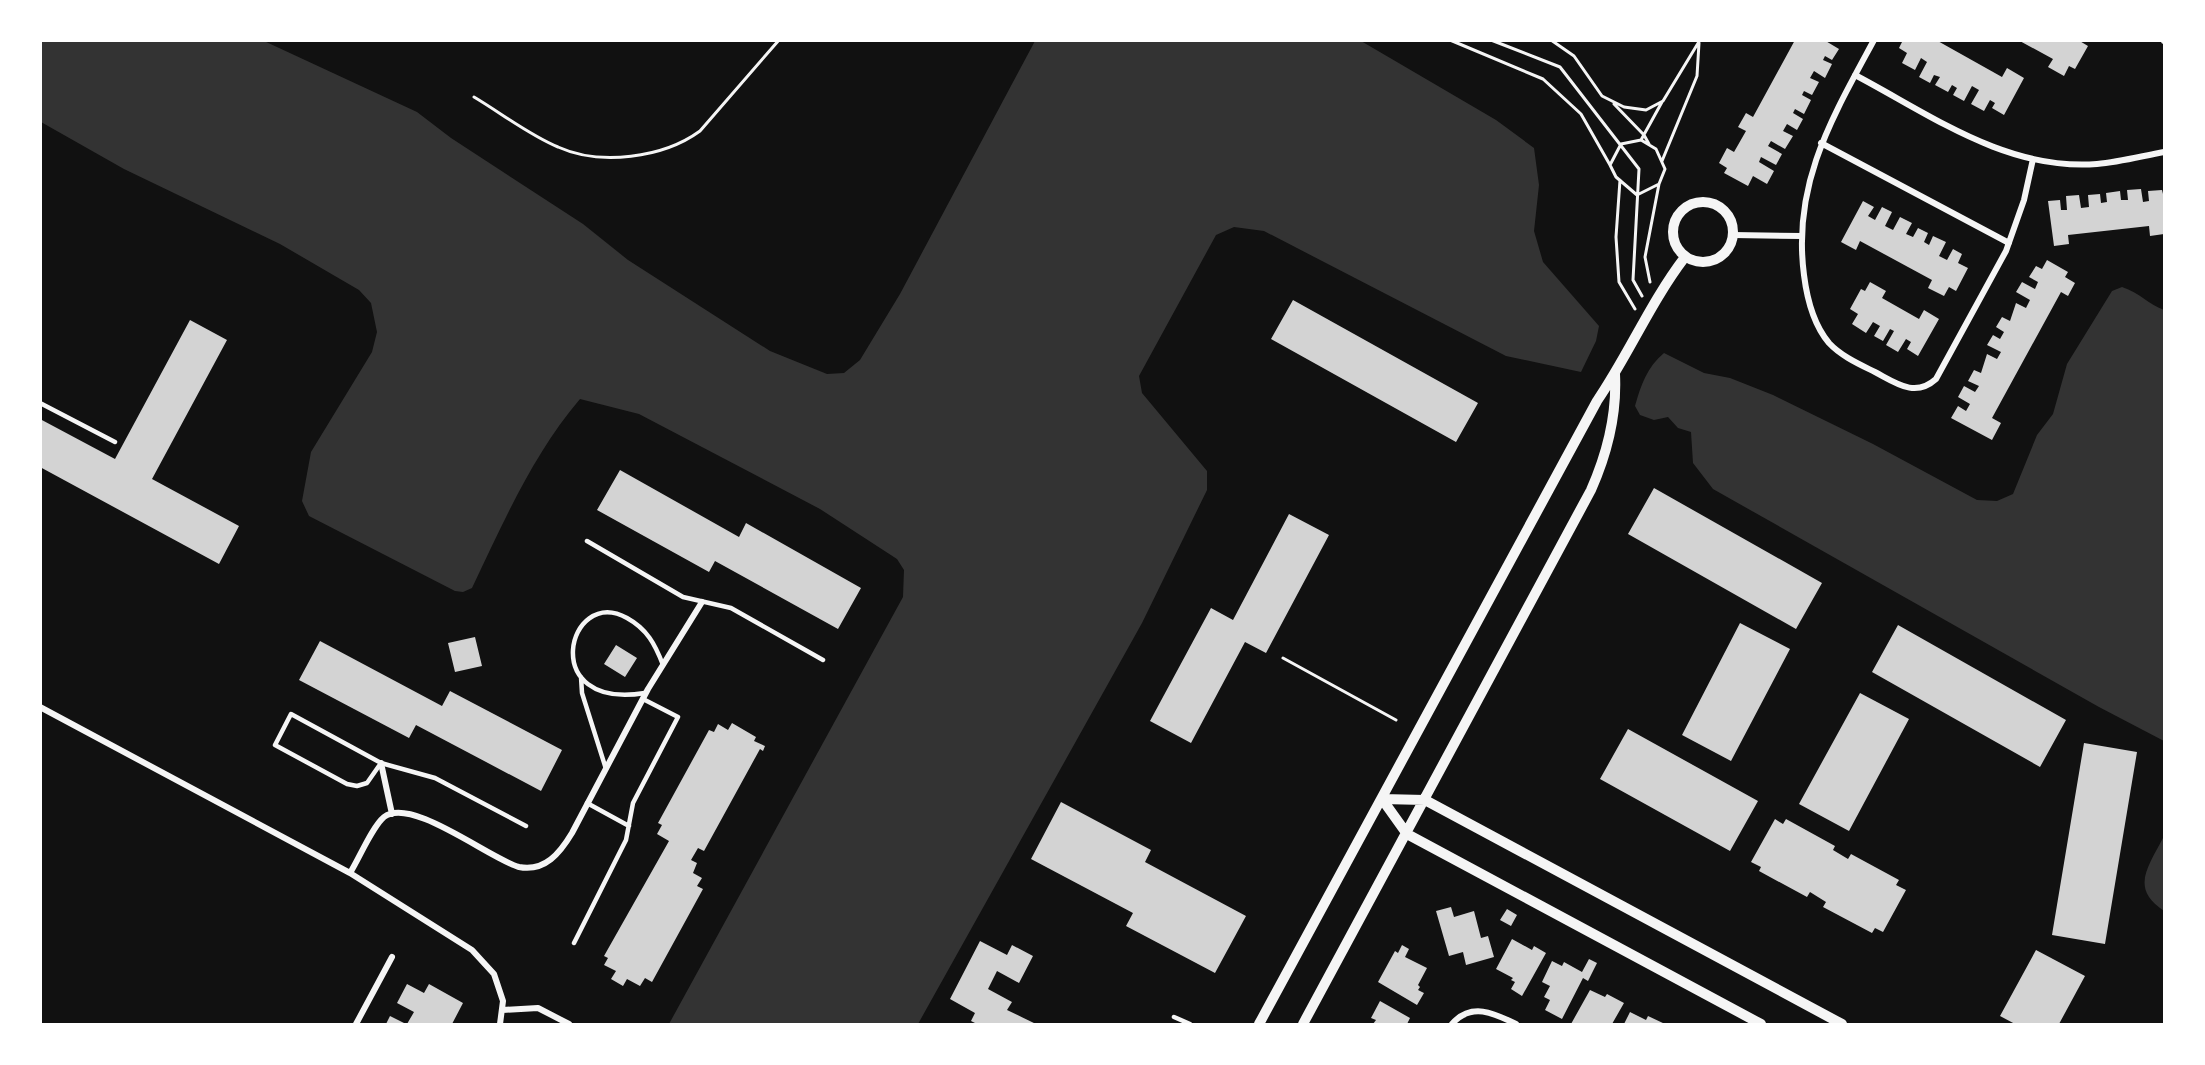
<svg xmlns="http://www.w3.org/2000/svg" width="2205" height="1065" font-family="Arial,sans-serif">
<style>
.water{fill:#333}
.building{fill:#d3d3d3}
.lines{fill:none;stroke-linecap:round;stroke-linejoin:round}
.path{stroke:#f5f5f5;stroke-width:3}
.service{stroke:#f5f5f5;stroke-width:4.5}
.minor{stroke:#f5f5f5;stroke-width:6}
.tertiary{stroke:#f5f5f5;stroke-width:10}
</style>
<rect width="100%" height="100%" fill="#111"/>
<!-- water -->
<path class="water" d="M41 40 264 41 417 112 451 138 583 224 628 260 770 351 827 374 844 373 860 360 900 294 1035 41H1361L1496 120 1534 148 1539 185 1534 231 1543 262 1599 326 1596 341 1581 372 1506 356 1264 231 1234 227 1216 235 1139 376 1142 393 1207 471V490L1142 623 918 1024H669L903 597 904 570 897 559 820 509 639 414 580 399C533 454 503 523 472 588L463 592 455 591 309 516 302 501 311 452 372 352 377 332 371 303 359 290 280 244 124 169 41 122Z
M2122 287C2140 293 2148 304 2164 310V741L2099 707 1713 489 1693 463 1691 432 1678 428 1668 417 1654 420 1640 415 1635 406C1641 385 1647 367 1664 353L1704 373 1730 378 1773 395 1873 444 1977 500 1997 501 2013 494 2037 435 2053 414 2067 364 2112 291Z
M2164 836V911C2129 888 2149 866 2164 836Z"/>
<!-- building -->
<path class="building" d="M1795 40H1824L1839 49 1832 60 1825 56 1823 60 1832 64 1825 78 1814 71 1810 78 1819 82 1812 95 1804 91 1802 95 1811 100 1804 114 1795 109 1793 113 1803 119 1797 130 1787 124 1783 131 1793 136 1785 149 1771 141 1768 146 1782 154 1776 165 1761 157 1759 162 1774 171 1767 184 1753 176 1748 186 1724 173 1727 168 1719 163 1727 148 1734 152 1746 131 1738 127 1746 113 1753 117Z
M1903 40H1936L2002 77 2007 68 2024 78 2004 115 1992 108 1995 103 1990 100 1984 111 1971 104 1979 90 1972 86 1964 101 1953 95 1957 88 1952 85 1948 92 1935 85 1940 77 1934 75 1930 83 1919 77 1927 62 1921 58 1915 70 1902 63 1907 53 1899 48Z
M2018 40H2078L2088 46 2075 69 2069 66 2064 76 2048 67 2053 59Z
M2141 189 2143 202 2149 201 2148 191 2162 190 2164 198V234L2150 236 2149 226 2068 235 2069 244 2054 246 2048 201 2060 200 2061 210H2067L2066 196 2079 195 2081 208 2089 207 2088 195 2100 194 2101 203 2107 202 2106 193 2120 191 2121 200H2128L2127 190Z
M1863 201 1874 207 1868 216 1875 220 1882 207 1892 212 1885 226 1893 230 1900 217 1912 223 1906 234 1913 237 1918 228 1928 233 1924 242 1929 245 1933 236 1946 242 1939 256 1947 260 1953 249 1962 254 1958 263 1968 268 1956 291 1949 287 1944 296 1928 288 1932 280 1860 241 1856 250 1841 242Z
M2047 260 2068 272 2065 277 2075 283 2068 296 2061 292 1992 418 2001 423 1992 440 1951 418 1958 406 1966 411 1970 404 1958 397 1964 386 1975 392 1979 386 1968 381 1974 370 1981 373 1987 354 1997 359 2001 352 1987 345 1993 335 2000 339 2004 332 1996 327 2002 317 2010 321 2016 303 2026 308 2030 300 2016 292 2022 282 2035 289 2038 282 2029 277 2036 266 2042 269Z
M1870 282 1886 291 1882 298 1919 319 1924 310 1939 319 1918 356 1907 349 1911 342 1906 339 1898 352 1886 345 1894 331 1890 329 1883 341 1874 336 1880 326 1873 322 1866 333 1852 324 1858 314 1850 309 1861 289 1865 291Z
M1293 300 1478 403 1456 442 1271 339Z
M190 320 227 340 152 479 239 526 219 564 40 467V419L115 459Z
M620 470 739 537 746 523 861 588 838 629 715 561 709 572 597 510Z
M1654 488 1822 583 1796 629 1628 534Z
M1289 514 1329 535 1266 653 1245 642 1191 743 1150 721 1211 608 1233 620Z
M1740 623 1790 649 1731 761 1682 735Z
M1898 625 2066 720 2040 767 1872 672Z
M475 637 482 666 455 672 448 643Z
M320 641 442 706 450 691 562 750 541 791 416 725 409 738 299 680Z
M616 645 637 658 625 677 604 664Z
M1860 693 1909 719 1849 831 1799 804Z
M732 723 756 737 754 741 765 746 763 751 760 749 704 851 698 848 691 860 697 863 693 873 702 878 697 886 703 889 652 982 645 978 640 986 627 979 623 986 611 979 616 971 604 965 608 958 604 956 669 841 657 834 662 825 658 823 709 730 714 732 718 724 728 730Z
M1628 729 1758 801 1730 851 1600 779Z
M2084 743 2137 752 2105 944 2052 935Z
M1061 802 1151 850 1145 862 1246 916 1215 973 1126 926 1133 913 1031 859Z
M1775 819 1783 824 1786 819 1835 846 1833 850 1848 859 1851 854 1899 880 1896 885 1906 890 1883 932 1875 928 1872 933 1823 907 1826 902 1810 892 1807 897 1759 871 1761 867 1751 862Z
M1451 907 1454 917 1474 911 1481 938 1488 936 1494 957 1466 965 1463 952 1449 956 1436 911Z
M1507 909 1517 915 1511 926 1500 920Z
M1512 939 1532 950 1534 946 1546 953 1522 996 1511 989 1515 982 1511 980 1513 978 1496 969Z
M980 941 1007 955 1012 945 1033 956 1019 983 997 971 988 989 1012 1002 1007 1010 1036 1024H977L971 1021 975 1013 950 999Z
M1402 945 1409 949 1405 957 1427 968 1418 985 1420 987 1418 990 1424 993 1417 1005 1378 982 1395 951 1398 953Z
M2036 950 2085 976 2059 1024H2015L2000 1016Z
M1589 959 1597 963 1588 981 1583 978 1562 1019 1545 1010 1550 1000 1544 997 1550 986 1542 982 1552 961 1562 966 1564 962 1582 972Z
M407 984 424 993 429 984 463 1003 452 1024H407L414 1012 397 1003Z
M1590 990 1605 997 1607 994 1624 1003 1612 1024H1571Z
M1380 1001 1410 1018 1407 1024H1373L1376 1020 1371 1018Z
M1630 1012 1646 1020 1648 1016 1665 1024H1624Z
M390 1016 406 1024H386Z"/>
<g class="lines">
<!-- path -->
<path class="path" d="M1450 40 1543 79 1581 114 1610 165
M1491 40 1560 67 1639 169 1633 280 1642 296
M1551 40 1574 56 1602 96 1624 107 1646 110 1663 101 1700 40
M474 97C501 113 529 135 558 147 600 166 663 158 700 131L779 40
M1614 104 1644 135 1649 144
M1641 140 1656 149 1665 169 1659 184 1637 195 1616 177 1610 165 1621 144Z
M1641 140 1662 102
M1662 161 1697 76 1699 43
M1620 180 1616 237 1619 282 1635 309
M1650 282 1645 257 1659 184
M1283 658 1396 720"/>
<!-- service -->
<path class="service" d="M40 403 115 442
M587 541 683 597 731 608 823 660
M581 677 582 693 606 769
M645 693C537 711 567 585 627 618 647 629 655 644 663 665
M291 714 381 763 367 783 357 786 347 784 275 745Z
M381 763 435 778 526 826
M587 803 629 826
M574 943 626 840 633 803 678 717 643 699
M1174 1017 1190 1024"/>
<!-- minor -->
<path class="minor" d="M1874 40C1832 118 1792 184 1804 275 1807 299 1813 324 1829 343 1841 356 1859 364 1875 372 1896 383 1915 398 1936 379L2006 251 2024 200 2033 159
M2164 40V41
M1855 75C1931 115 2006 171 2097 164 2120 162 2142 156 2164 152
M1821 143 2009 243
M1733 235 1802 236
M40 707 350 873 472 950 494 974 503 1001 500 1024
M381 763 392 814
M350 873C359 859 372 827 384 817 411 796 490 859 519 867 545 872 560 853 572 833L648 689 702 602
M503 1010 538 1008 569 1024
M356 1024 392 957
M1452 1024C1471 1002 1494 1013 1516 1024"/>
<!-- tertiary -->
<path class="tertiary" d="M1673 232a30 30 0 1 1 60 0a30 30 0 1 1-60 0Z
M1382 799 1425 800 1842 1024
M1382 799 1407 834 1761 1024
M1259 1024 1597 401C1629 354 1650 303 1685 257
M1303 1024 1591 490C1607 454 1617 414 1615 374"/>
</g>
<!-- border -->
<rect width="2205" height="1065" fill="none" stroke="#ffffff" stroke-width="84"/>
</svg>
